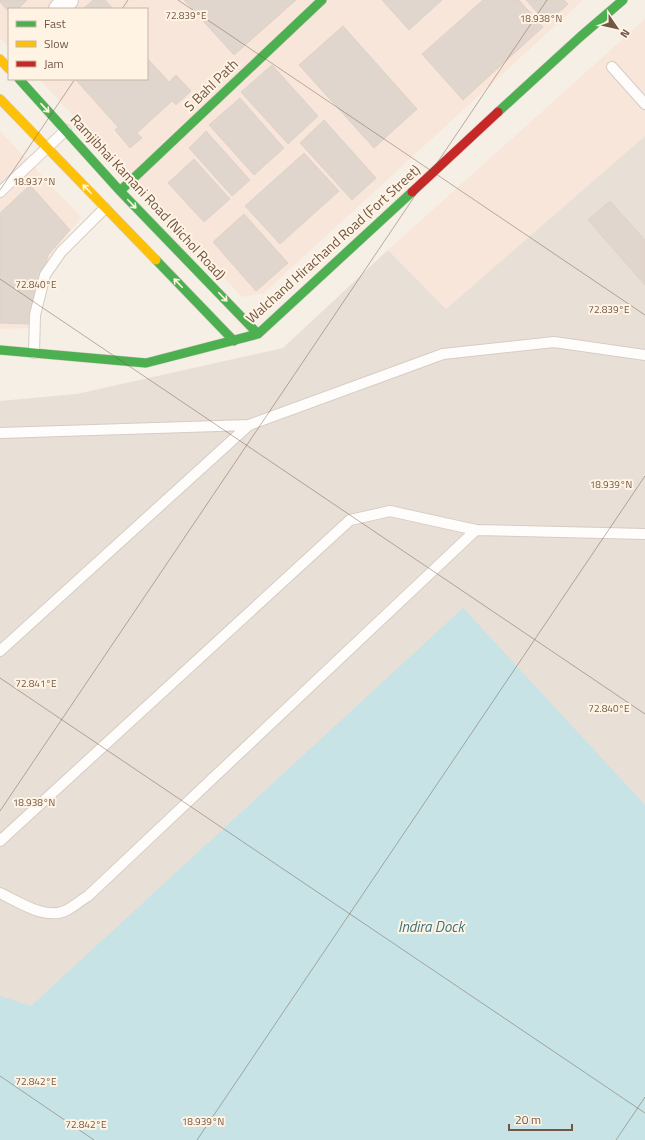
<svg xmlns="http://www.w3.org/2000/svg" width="645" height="1140" font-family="'Titillium Web',sans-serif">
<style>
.commercial{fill:#f9e6da}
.industrial{fill:#e8dfd6}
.water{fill:#c7e3e5}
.building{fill:#e1d6cd;stroke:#ded2c7}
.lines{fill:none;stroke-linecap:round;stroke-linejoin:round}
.lane-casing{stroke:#d6ccc3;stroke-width:12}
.street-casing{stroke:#d6ccc3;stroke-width:22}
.fast-casing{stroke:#d5cbc2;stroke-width:10}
.slow-casing{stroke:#d5cbc2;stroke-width:10}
.jam-casing{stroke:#d5cbc2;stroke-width:10}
.lane{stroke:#fefdfb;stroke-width:10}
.street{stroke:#fefdfb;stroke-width:20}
.fast{stroke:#4caf50;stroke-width:9}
.slow{stroke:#ffc107;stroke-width:9}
.jam{stroke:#c62828;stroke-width:9}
.oneway{stroke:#fff4e4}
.ticks{fill:none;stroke:#725646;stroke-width:1;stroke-opacity:0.45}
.labels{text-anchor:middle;stroke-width:4;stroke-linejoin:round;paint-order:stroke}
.street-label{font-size:14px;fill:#725646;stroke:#fff4e4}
.water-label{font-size:15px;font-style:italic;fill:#3d747f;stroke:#fff4e4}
.ticks-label{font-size:10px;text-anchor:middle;fill:#725646;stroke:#fff4e4;stroke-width:4;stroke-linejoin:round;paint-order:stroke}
</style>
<rect width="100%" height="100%" fill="#f5efe5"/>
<!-- commercial -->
<path class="commercial" d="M0 0H583L264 293 242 297 39 79H147V9H9V47L0 38Z
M645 19V136L446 309 388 250Z
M0 131 81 217 51 255 30 328 0 329Z"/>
<!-- industrial -->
<path class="industrial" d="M645 136V1140H0V401L77 394 283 348 388 250 446 309Z"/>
<!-- water -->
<path class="water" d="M463 608 645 805V1140H0V996L31 1006Z"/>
<!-- building -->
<path class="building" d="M0 0H27L18 9H9V12L0 2Z
M93 0H105L113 9H83Z
M184 0H296L234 55Z
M382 0H442L409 30Z
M483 0H519L543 27 463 100 422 54Z
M526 0H564L568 4 547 23Z
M343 26 417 109 374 148 299 65Z
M147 58 169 82 176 75 191 91 176 105 172 101 137 133 142 138 130 148 115 130 118 127 75 79H147Z
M272 65 318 116 288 144 241 92Z
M240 98 284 148 254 175 209 125Z
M324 120 376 178 352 200 300 143Z
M206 131 250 180 232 196 189 148Z
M304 153 339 191 280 244 245 206Z
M194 159 230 199 204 222 168 183Z
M30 185 70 230 48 255 31 324 0 323V213Z
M610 201 645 240V285L588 220Z
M244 214 288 263 256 291 213 242Z"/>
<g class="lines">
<!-- lane casing -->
<g class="lane-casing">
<path id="lane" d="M612 67 645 104
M0 192 66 130
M34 353 35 315 45 275 61 252 105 208
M0 433 249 425 443 354 554 342 645 355
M0 651 249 425
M0 841 350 520 390 511 476 530
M0 893C19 902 46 921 67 910 75 906 81 900 88 896L476 530 645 534"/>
</g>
<!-- street casing -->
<g class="street-casing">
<path id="street" d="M59 9 68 0"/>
</g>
<!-- fast casing -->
<g class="fast-casing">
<path id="fast" d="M19 79 120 191 258 334
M498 112 580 37 623 0
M120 191 322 0
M156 260 234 341
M0 350 146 363 258 334 412 192"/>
</g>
<!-- slow casing -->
<g class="slow-casing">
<path id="slow" d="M0 59 9 69
M0 99 156 260"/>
</g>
<!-- jam casing -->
<g class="jam-casing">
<path id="jam" d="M412 192 498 112"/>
</g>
<!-- lane -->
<use href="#lane" class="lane"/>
<!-- street -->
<use href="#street" class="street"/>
<!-- fast -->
<use href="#fast" class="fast"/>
<!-- slow -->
<use href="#slow" class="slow"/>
<!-- jam -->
<use href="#jam" class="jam"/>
</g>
<!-- one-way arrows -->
<defs><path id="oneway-shaft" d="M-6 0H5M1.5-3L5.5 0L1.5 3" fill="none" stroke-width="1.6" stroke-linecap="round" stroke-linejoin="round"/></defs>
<g class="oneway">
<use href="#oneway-shaft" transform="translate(45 108) rotate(47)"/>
<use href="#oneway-shaft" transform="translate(87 189) rotate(-134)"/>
<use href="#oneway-shaft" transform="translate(132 204) rotate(46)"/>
<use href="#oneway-shaft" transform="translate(178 283) rotate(-134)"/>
<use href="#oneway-shaft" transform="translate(223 297) rotate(46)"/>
</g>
<!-- ticks -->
<path class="ticks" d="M178 0 645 315M122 9 128 0M0 190 75 79M0 279 645 714M0 678 645 1113M0 811 547 0M0 1076 94 1140M197 1140 645 476M616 1140 645 1097"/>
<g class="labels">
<!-- street labels -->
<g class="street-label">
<text transform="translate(211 85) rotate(-44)" y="5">S Bahl Path</text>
<text transform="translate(148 197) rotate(47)" y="5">Ramjibhai Kamani Road (Nichol Road)</text>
<text transform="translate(333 244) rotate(-42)" y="5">Walchand Hirachand Road (Fort Street)</text>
</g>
<!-- water labels -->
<g class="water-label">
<text x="431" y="932">Indira Dock</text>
</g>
</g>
<g class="ticks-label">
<text x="186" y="19">72.839°E</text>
<text x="541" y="22">18.938°N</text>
<text x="34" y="185">18.937°N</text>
<text x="36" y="288">72.840°E</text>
<text x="609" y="313">72.839°E</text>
<text x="611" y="488">18.939°N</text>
<text x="36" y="687">72.841°E</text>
<text x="609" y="712">72.840°E</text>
<text x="34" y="806">18.938°N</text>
<text x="36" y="1085">72.842°E</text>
<text x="203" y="1125">18.939°N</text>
<text x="86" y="1128">72.842°E</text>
</g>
<!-- legend -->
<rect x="8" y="8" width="140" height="72" fill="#fff4e4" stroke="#c7b5a5"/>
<rect x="16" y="21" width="20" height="6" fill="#4caf50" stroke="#c7b5a5"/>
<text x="44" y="28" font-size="12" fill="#725646">Fast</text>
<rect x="16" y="41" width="20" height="6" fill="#ffc107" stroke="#c7b5a5"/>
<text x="44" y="48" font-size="12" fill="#725646">Slow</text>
<rect x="16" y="61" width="20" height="6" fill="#c62828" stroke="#c7b5a5"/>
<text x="44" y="68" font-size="12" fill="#725646">Jam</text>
<!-- north arrow -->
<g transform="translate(617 28) rotate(124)" stroke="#fff4e4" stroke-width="3" paint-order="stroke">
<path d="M0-3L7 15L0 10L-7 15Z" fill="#725646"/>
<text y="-6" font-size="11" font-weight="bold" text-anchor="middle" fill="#725646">N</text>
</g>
<!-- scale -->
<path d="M509 1124v6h63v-6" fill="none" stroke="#725646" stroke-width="2"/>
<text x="515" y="1124" font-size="12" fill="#725646" stroke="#fff4e4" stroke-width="3" paint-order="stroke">20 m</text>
</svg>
